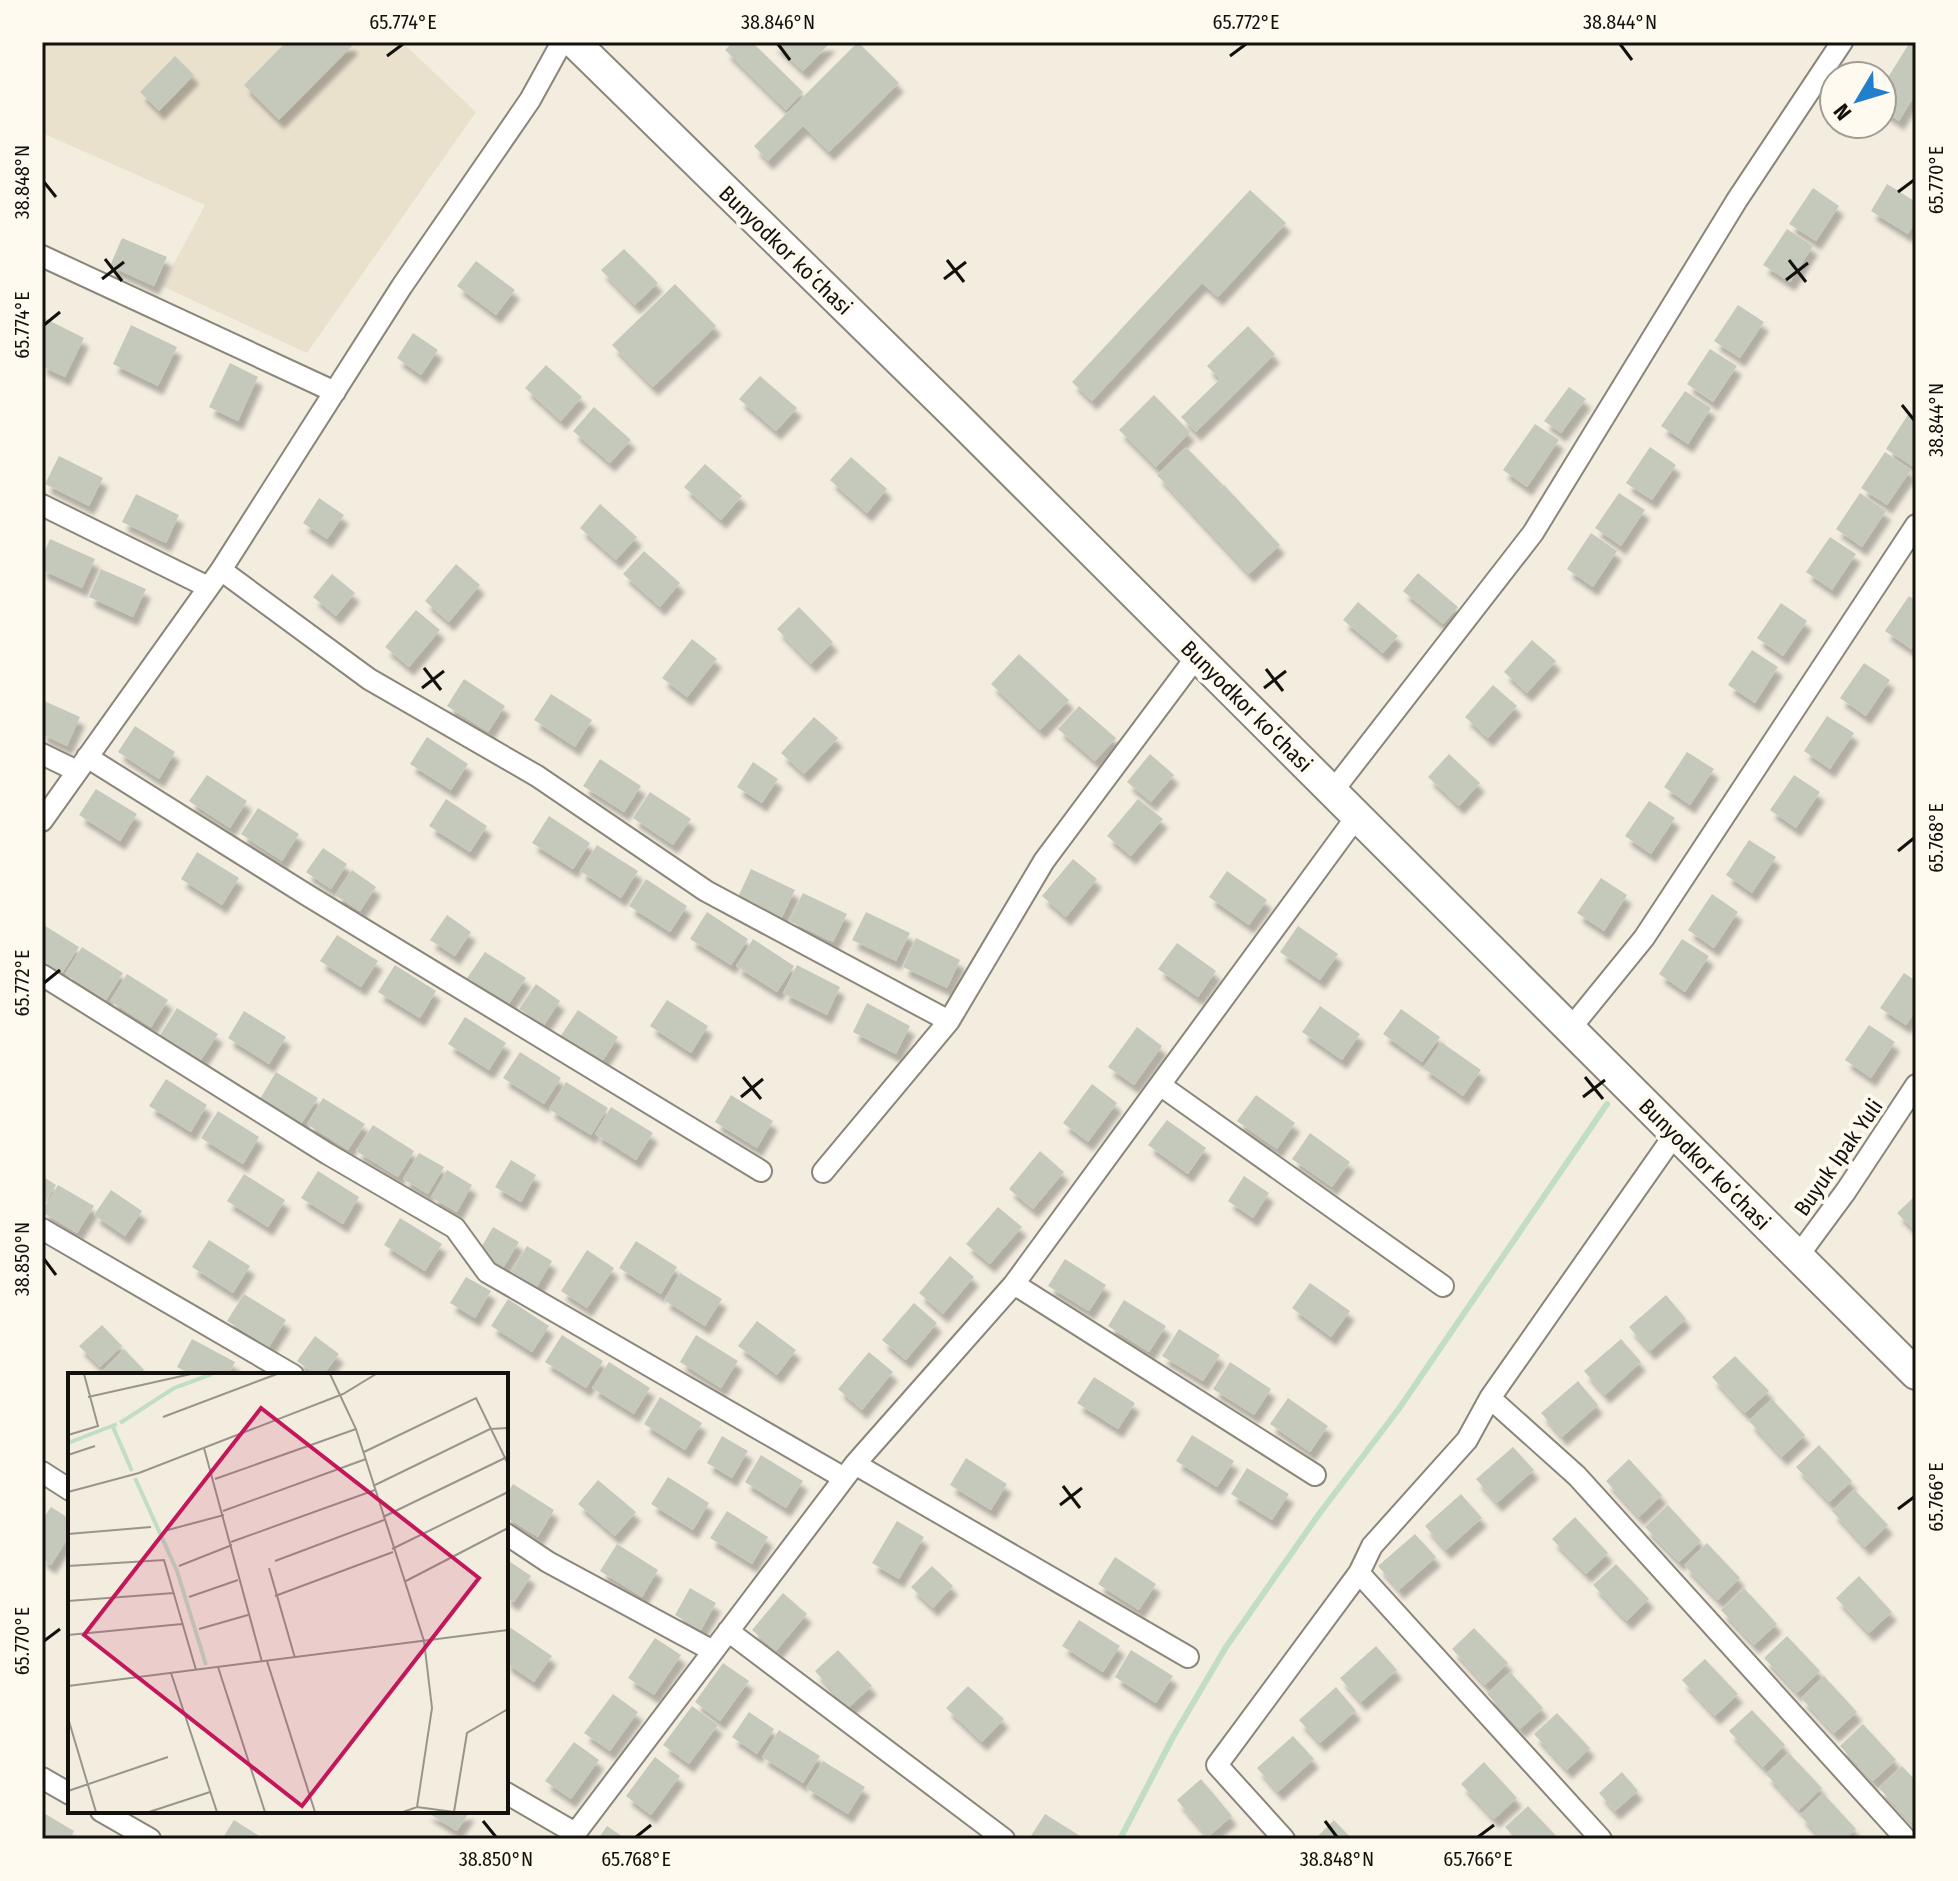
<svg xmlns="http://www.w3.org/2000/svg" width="1958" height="1881" font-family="'Fira Sans Condensed',sans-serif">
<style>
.built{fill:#eae1cd}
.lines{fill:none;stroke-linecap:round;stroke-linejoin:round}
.stream{stroke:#c1ddc6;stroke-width:6}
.building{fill:#c5c9bb;filter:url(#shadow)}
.minor-casing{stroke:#8b857a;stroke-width:24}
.secondary-casing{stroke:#8b857a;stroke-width:34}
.minor{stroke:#fff;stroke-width:20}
.secondary{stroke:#fff;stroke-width:30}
.ticks{fill:none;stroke:#13110d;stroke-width:3}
.labels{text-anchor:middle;stroke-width:8;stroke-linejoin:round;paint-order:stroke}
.street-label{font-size:22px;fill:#13110d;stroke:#fffaf0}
.inset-river{fill:none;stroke:#c1ddc6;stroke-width:4}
.inset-road{fill:none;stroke:#99958c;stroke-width:2}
.view{fill:#c2185b;fill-opacity:0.15;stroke:#c2185b;stroke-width:4}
.inset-edge{fill:none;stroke:#13110d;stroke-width:4}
.neatline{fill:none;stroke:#13110d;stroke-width:3}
.ticks-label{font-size:20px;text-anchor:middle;fill:#13110d}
</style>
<defs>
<filter id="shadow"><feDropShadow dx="5" dy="9" stdDeviation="2" flood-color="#0004"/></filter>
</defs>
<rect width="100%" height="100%" fill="#f3ede0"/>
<!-- built -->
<path class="built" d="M42 42H402L476 112 307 353 162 286 205 205 42 133Z"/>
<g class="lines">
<!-- stream -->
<path class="stream" d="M1120 1839 1173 1737 1226 1647 1319 1514 1398 1410 1607 1104"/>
</g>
<!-- building -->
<path class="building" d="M286 42H350L353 45 279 120 244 85Z
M733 42H752L803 92 786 110 725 50Z
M772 42H831L803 71Z
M858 42 899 83 829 152 803 126 768 161 754 146Z
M1910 42H1916V93L1899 121 1882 110V87Z
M175 56 194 75 159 111 140 92Z
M1887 184 1916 202V220L1908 234 1871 211Z
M1813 188 1839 206 1816 241 1789 224Z
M1250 190 1286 223 1218 297 1202 283 1092 401 1072 382Z
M1787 229 1813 246 1790 282 1763 265Z
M122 238 167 257 154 286 110 266Z
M624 249 658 283 635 305 601 270Z
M476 261 515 290 496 315 457 286Z
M675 284 716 326 653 387 612 345Z
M1738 305 1764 322 1740 358 1714 341Z
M42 317 84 338 65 377 42 366Z
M131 325 177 347 158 386 113 364Z
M1248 326 1275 354 1196 432 1181 417 1220 379 1207 366Z
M413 333 438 350 421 375 397 358Z
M1710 349 1737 366 1713 402 1687 384Z
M230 363 258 377 238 421 209 407Z
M546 365 582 397 561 421 525 388Z
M760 376 797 408 776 431 739 399Z
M1569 387 1586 399 1561 433 1544 421Z
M1685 391 1711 408 1688 444 1661 426Z
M1154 395 1190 432 1156 467 1119 430Z
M594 407 631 440 610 463 573 431Z
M1909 413 1916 417V460L1912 466 1886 449Z
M1535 424 1559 440 1527 487 1503 470Z
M1186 447 1223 485 1211 497 1224 485 1280 545 1249 574 1157 475Z
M1650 447 1676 465 1652 500 1626 483Z
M1885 452 1911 470 1887 505 1861 488Z
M59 456 103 478 89 506 45 484Z
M851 457 887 489 867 513 830 480Z
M705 464 742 496 721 520 684 487Z
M1619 493 1645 510 1621 546 1595 528Z
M1860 493 1886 511 1862 547 1836 529Z
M136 494 179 515 166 543 122 522Z
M319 498 344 515 327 539 303 523Z
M600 504 637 537 616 560 580 528Z
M1591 533 1617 551 1593 587 1567 569Z
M1830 537 1856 554 1832 590 1806 572Z
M50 539 95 559 82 588 42 570V557Z
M644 551 680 583 660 607 623 574Z
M456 564 480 585 449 622 425 601Z
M101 569 146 589 133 617 89 597Z
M1418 573 1458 607 1443 624 1403 591Z
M332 574 355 593 336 616 313 597Z
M1909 596 1916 601V641L1911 649 1885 631Z
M1358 602 1398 636 1383 653 1343 620Z
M1781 603 1807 621 1783 656 1757 638Z
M799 607 833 642 811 664 777 629Z
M416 610 440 630 409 667 385 647Z
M692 639 717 659 687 697 662 678Z
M1532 640 1556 661 1527 693 1504 672Z
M1752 650 1778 667 1755 703 1728 685Z
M1019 654 1069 700 1040 730 991 684Z
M1864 663 1890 680 1866 716 1840 698Z
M464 679 505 706 488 732 447 706Z
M1493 685 1517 706 1488 738 1465 717Z
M551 694 592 720 575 747 534 720Z
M42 700 80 717 67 746 42 734Z
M1079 706 1116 738 1095 761 1058 729Z
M1827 716 1854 733 1830 769 1804 751Z
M814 717 838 738 804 774 781 753Z
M135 726 175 752 159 779 118 752Z
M427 737 468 764 451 790 410 764Z
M1687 752 1714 769 1690 805 1664 787Z
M1150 754 1174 775 1151 802 1127 782Z
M1449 754 1480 783 1459 806 1428 777Z
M600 759 641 786 624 812 583 786Z
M753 762 778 779 762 803 737 787Z
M207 775 247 801 230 828 189 801Z
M1794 775 1820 792 1796 828 1770 810Z
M96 789 137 814 120 841 79 815Z
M650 792 691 819 673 845 633 818Z
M446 799 487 826 470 852 429 826Z
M1138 799 1163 819 1131 856 1107 836Z
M1649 801 1675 818 1651 854 1625 836Z
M258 808 299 834 282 861 241 834Z
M549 816 590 843 573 869 532 843Z
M1749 840 1776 857 1752 893 1726 875Z
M597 845 638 871 621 898 580 871Z
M323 848 347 864 331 889 306 872Z
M197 852 239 878 222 905 181 879Z
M1073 859 1097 879 1066 917 1042 896Z
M751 869 795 890 781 919 738 897Z
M352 870 376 887 360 911 335 895Z
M1227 871 1267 900 1249 925 1209 897Z
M1601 878 1627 895 1604 931 1577 913Z
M646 879 687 906 670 932 629 906Z
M803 893 847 914 833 942 789 921Z
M1712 894 1738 912 1714 948 1688 930Z
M707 912 748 939 731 965 690 939Z
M866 912 910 933 896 961 852 940Z
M447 915 471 932 455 956 430 940Z
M42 924 79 947 62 973 42 961Z
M1298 926 1338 954 1320 980 1280 952Z
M337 935 378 961 361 987 320 961Z
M916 938 960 960 947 988 903 967Z
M753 939 794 966 777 992 736 966Z
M1682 939 1709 956 1685 992 1659 974Z
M1177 943 1216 971 1198 997 1158 969Z
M82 947 123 973 106 1000 65 974Z
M485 952 526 978 508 1005 467 978Z
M395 965 436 991 420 1018 378 992Z
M797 965 840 987 827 1015 783 993Z
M1904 973 1916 981V1011L1906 1025 1880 1008Z
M127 974 168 1000 151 1027 110 1001Z
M536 984 560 1001 544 1025 519 1009Z
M667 1000 708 1026 691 1053 650 1026Z
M867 1003 910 1026 896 1054 853 1032Z
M1320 1006 1360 1034 1342 1060 1302 1032Z
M177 1008 218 1034 201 1060 160 1035Z
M1401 1009 1440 1037 1422 1062 1383 1034Z
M578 1010 618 1037 601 1063 560 1037Z
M244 1011 286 1037 269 1064 228 1038Z
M465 1017 506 1043 489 1070 448 1044Z
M1869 1025 1895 1042 1871 1078 1845 1060Z
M1137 1027 1162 1046 1134 1085 1108 1067Z
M1441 1042 1481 1070 1463 1096 1423 1068Z
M520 1052 561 1078 544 1104 503 1078Z
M276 1072 318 1098 301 1124 260 1099Z
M166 1079 207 1105 191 1132 149 1106Z
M566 1082 608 1108 591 1135 549 1109Z
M1092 1084 1117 1103 1088 1142 1063 1123Z
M731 1095 773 1121 757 1148 715 1122Z
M1256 1095 1295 1123 1277 1149 1237 1121Z
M323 1098 365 1124 348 1150 307 1124Z
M611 1107 653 1133 636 1160 595 1134Z
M218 1111 259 1137 243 1164 201 1138Z
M1167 1120 1206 1148 1188 1174 1148 1145Z
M373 1125 414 1151 398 1177 356 1151Z
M1310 1133 1350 1162 1332 1187 1292 1159Z
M1040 1151 1064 1172 1033 1209 1009 1189Z
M419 1153 444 1167 428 1194 403 1179Z
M511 1160 536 1175 521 1202 495 1187Z
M447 1170 472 1185 457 1212 431 1197Z
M318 1171 359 1197 343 1224 301 1198Z
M244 1174 285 1200 268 1227 227 1201Z
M42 1176 56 1185 42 1208Z
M1244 1176 1269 1193 1253 1218 1228 1201Z
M58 1185 94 1206 77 1233 42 1212Z
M111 1190 142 1211 125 1236 94 1215Z
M1916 1195V1232L1897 1213Z
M998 1207 1022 1227 990 1264 966 1244Z
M400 1218 442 1244 425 1271 384 1245Z
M493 1227 519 1242 503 1268 478 1253Z
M209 1240 250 1266 233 1293 192 1267Z
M636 1241 677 1267 661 1294 619 1268Z
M527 1246 552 1261 537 1287 511 1272Z
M587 1250 614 1268 587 1308 561 1291Z
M950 1256 974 1277 943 1314 919 1293Z
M1065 1259 1106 1285 1089 1311 1048 1286Z
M680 1273 722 1299 705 1326 664 1300Z
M466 1277 491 1291 475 1318 450 1303Z
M1310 1283 1350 1311 1331 1337 1292 1308Z
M244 1294 286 1320 269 1347 227 1321Z
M1666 1295 1686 1319 1650 1351 1629 1327Z
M508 1299 549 1326 532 1352 491 1326Z
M1124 1300 1166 1326 1149 1352 1108 1326Z
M914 1303 937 1323 906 1360 882 1340Z
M757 1321 796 1350 777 1375 738 1346Z
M102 1325 122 1346 100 1367 79 1346Z
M1179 1329 1220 1355 1203 1381 1162 1356Z
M562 1335 603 1361 586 1388 545 1362Z
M696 1335 738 1361 721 1388 680 1362Z
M315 1336 339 1354 323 1375H316L297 1361Z
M192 1339 235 1362 228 1375H192L177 1367Z
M1621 1339 1641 1362 1605 1395 1584 1371Z
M124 1349 144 1370 139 1375H106L102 1371Z
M869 1352 893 1372 862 1410 838 1389Z
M1735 1356 1769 1391 1745 1413 1712 1377Z
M609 1362 650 1388 634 1414 592 1388Z
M1230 1362 1271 1389 1254 1415 1213 1389Z
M1094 1377 1135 1403 1118 1429 1077 1403Z
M1578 1381 1598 1405 1562 1437 1541 1413Z
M660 1397 702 1423 685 1450 644 1424Z
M1288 1398 1328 1426 1310 1452 1270 1424Z
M1772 1399 1805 1435 1782 1457 1749 1421Z
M1192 1435 1234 1461 1217 1487 1176 1461Z
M722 1436 748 1451 732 1478 707 1463Z
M1819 1445 1852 1481 1829 1502 1796 1467Z
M1513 1447 1534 1470 1497 1503 1476 1479Z
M761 1455 803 1481 786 1508 745 1482Z
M966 1458 1007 1484 991 1510 950 1485Z
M1629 1459 1662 1495 1639 1517 1606 1481Z
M1247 1468 1289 1494 1272 1520 1231 1494Z
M668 1477 709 1503 693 1530 651 1504Z
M598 1480 636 1512 615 1536 578 1504Z
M513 1484 554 1510 538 1537 506 1517V1495Z
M1854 1489 1888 1525 1865 1547 1832 1511Z
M1461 1494 1482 1518 1446 1550 1425 1526Z
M1668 1505 1701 1541 1679 1562 1645 1527Z
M51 1507 70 1519V1535L51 1565 42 1559V1520Z
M727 1511 768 1537 752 1564 710 1538Z
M1575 1517 1608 1553 1586 1574 1552 1539Z
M897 1521 924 1537 899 1579 872 1563Z
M1415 1534 1436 1557 1399 1590 1378 1566Z
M1707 1543 1740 1578 1718 1600 1684 1565Z
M617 1544 658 1570 642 1597 600 1571Z
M1115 1557 1156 1584 1139 1610 1098 1584Z
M506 1559 531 1576 514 1602 506 1597Z
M1616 1564 1649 1599 1627 1621 1593 1585Z
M932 1566 953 1586 933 1608 911 1587Z
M1859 1576 1892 1612 1869 1633 1836 1598Z
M690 1588 716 1603 701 1630 675 1615Z
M1744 1588 1777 1624 1754 1645 1721 1610Z
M783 1593 807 1614 776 1651 752 1630Z
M1079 1620 1120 1646 1103 1672 1062 1646Z
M511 1628 552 1656 534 1682 506 1663V1636Z
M1474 1628 1508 1663 1485 1685 1452 1649Z
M1787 1636 1820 1671 1797 1693 1764 1658Z
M655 1638 681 1655 654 1695 628 1678Z
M1376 1646 1397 1670 1361 1702 1340 1678Z
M838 1650 872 1686 848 1708 815 1671Z
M1131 1650 1173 1676 1156 1703 1115 1677Z
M1705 1659 1738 1694 1715 1716 1682 1680Z
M723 1663 749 1681 720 1721 695 1702Z
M1510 1672 1543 1708 1520 1729 1487 1694Z
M1824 1676 1857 1712 1834 1733 1801 1698Z
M968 1686 1004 1719 982 1742 946 1708Z
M1336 1687 1356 1711 1320 1743 1299 1720Z
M613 1694 638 1712 610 1751 584 1733Z
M692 1706 718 1725 689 1764 663 1745Z
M1752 1710 1785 1745 1763 1767 1729 1731Z
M749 1712 774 1729 757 1754 732 1737Z
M1557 1713 1590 1748 1567 1770 1534 1734Z
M1863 1724 1896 1760 1873 1781 1840 1746Z
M779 1730 820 1756 803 1783 762 1757Z
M1293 1736 1314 1759 1278 1792 1257 1768Z
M574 1742 599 1760 571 1799 545 1781Z
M1789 1753 1822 1788 1799 1810 1766 1774Z
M655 1757 680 1776 651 1815 626 1796Z
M823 1761 865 1787 848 1814 806 1788Z
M1484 1762 1517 1798 1494 1819 1461 1784Z
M1902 1766 1916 1781V1821L1913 1824 1879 1788Z
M1622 1772 1638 1791 1615 1811 1599 1793Z
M1201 1779 1232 1816 1208 1837 1177 1800Z
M1823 1793 1856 1829 1845 1839H1822L1800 1815Z
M1528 1806 1559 1839H1516L1505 1827Z
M425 1811H470L457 1831Z
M42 1812 74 1831 70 1839H42Z
M1045 1814 1085 1839H1029Z
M234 1820 264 1839H222Z
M1334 1820 1352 1839H1315Z
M607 1826 626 1839H598Z"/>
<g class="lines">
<!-- minor casing -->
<g class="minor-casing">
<path id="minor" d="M42 256 335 392
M42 505 208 587
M221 570 369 679 537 776 706 891 949 1021
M42 754 77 771
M87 757 307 895 761 1171
M1332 792 1533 533 1737 200 1842 42
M42 821 221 570 402 286 530 100 562 42
M42 975 328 1154 455 1228 487 1272 844 1478
M1570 1029 1644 938 1916 525
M1160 1085 1443 1286
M823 1172 949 1021 1044 861 1197 656
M42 1229 293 1375
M1798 1256 1846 1191 1916 1085
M1014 1284 1315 1475
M1490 1398 1577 1476 1906 1839
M855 1464 1188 1657
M42 1472 70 1490
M506 1534 548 1562 713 1651
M1359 1573 1601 1839
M728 1631 1004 1839
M42 1778 70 1794
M506 1793 575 1833
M101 1811 150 1839
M571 1839 855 1464 1014 1284 1357 816
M1284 1839 1217 1765 1359 1573 1372 1546 1467 1440 1490 1398 1675 1134"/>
</g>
<!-- secondary casing -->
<g class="secondary-casing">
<path id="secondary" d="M574 42 955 415 1916 1374"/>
</g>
<!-- minor -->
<use href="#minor" class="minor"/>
<!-- secondary -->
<use href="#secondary" class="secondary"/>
</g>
<!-- ticks -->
<path class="ticks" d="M778 44 790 60M1620 44 1632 60M387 56 403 44M1230 56 1246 44M44 182 56 197M1898 192 1914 180M105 259 122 281M947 260 964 282M1789 260 1806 282M102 279 124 262M944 279 966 262M1786 280 1808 263M44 325 60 312M1902 405 1914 420M424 668 441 690M1266 669 1283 691M422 688 444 671M1264 688 1286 671M1898 851 1914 838M44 983 60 970M743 1077 761 1099M1585 1077 1603 1099M741 1097 763 1079M1583 1097 1605 1080M44 1259 56 1275M1063 1486 1080 1508M1060 1505 1082 1488M1898 1509 1914 1497M44 1641 60 1629M483 1821 496 1837M1325 1821 1337 1837M636 1837 651 1825M1478 1837 1494 1825"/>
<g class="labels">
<!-- street labels -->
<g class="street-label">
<text transform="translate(786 250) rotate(44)" y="8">Bunyodkor koʻchasi</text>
<text transform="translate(1247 706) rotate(45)" y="8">Bunyodkor koʻchasi</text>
<text transform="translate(1838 1157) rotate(-55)" y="8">Buyuk Ipak Yuli</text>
<text transform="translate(1705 1164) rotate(45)" y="8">Bunyodkor koʻchasi</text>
</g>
</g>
<!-- overview -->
<g transform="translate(68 1373)">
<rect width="440" height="440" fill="#f3ede0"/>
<path class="inset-river" d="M52 50 106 15 144 1M45 54 64 98M0 70 49 51M67 105 109 198 138 292"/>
<path class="inset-road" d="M262 1 288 56 356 268 364 335 349 434M20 24 123 1M95 44 209 1M0 62 30 53 16 1M136 75 194 289M296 79 408 25 440 91M0 82 27 73M147 106 288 56M305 113 422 56 440 55M0 119 71 100 275 21 308 1M155 138 298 86M315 144 439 84M96 158 156 142M0 161 83 154M163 169 307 117M324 176 440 119M207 188 316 147M0 193 96 187 128 297M111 193 164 172M201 195 227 285M336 209 440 155M207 223 325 179M121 224 170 207M0 228 106 220M131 256 180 242M0 262 114 251M199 288 247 439M150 294 197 439M103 300 149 439M0 313 440 257M0 345 28 439M0 418 100 384M81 439 142 419M335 439 349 434 386 439M386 439 399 360 440 336"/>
<path class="view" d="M193 35 411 205 234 433 16 262Z"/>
<rect width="440" height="440" class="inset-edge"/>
</g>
<!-- border -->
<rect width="1958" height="1881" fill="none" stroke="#fffaf0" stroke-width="88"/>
<!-- north arrow -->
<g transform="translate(1858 100) rotate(232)"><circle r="38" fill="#fffaf0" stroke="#a19d95" stroke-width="2"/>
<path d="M0-6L14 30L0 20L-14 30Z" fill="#227fcc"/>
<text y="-12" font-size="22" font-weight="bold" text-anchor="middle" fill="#13110d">N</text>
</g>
<rect x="44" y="44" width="1870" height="1793" class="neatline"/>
<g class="ticks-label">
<text x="403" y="29">65.774°E</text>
<text x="778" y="29">38.846°N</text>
<text x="1246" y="29">65.772°E</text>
<text x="1620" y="29">38.844°N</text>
<text transform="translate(1936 180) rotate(-90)" y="7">65.770°E</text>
<text transform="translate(22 182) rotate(-90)" y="7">38.848°N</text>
<text transform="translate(22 325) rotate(-90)" y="7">65.774°E</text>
<text transform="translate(1936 420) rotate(-90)" y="7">38.844°N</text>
<text transform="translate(1936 838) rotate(-90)" y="7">65.768°E</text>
<text transform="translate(22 983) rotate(-90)" y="7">65.772°E</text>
<text transform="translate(22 1259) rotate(-90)" y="7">38.850°N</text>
<text transform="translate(1936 1497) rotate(-90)" y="7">65.766°E</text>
<text transform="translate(22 1641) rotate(-90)" y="7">65.770°E</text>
<text x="496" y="1866">38.850°N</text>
<text x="636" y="1866">65.768°E</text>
<text x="1337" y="1866">38.848°N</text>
<text x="1478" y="1866">65.766°E</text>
</g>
</svg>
